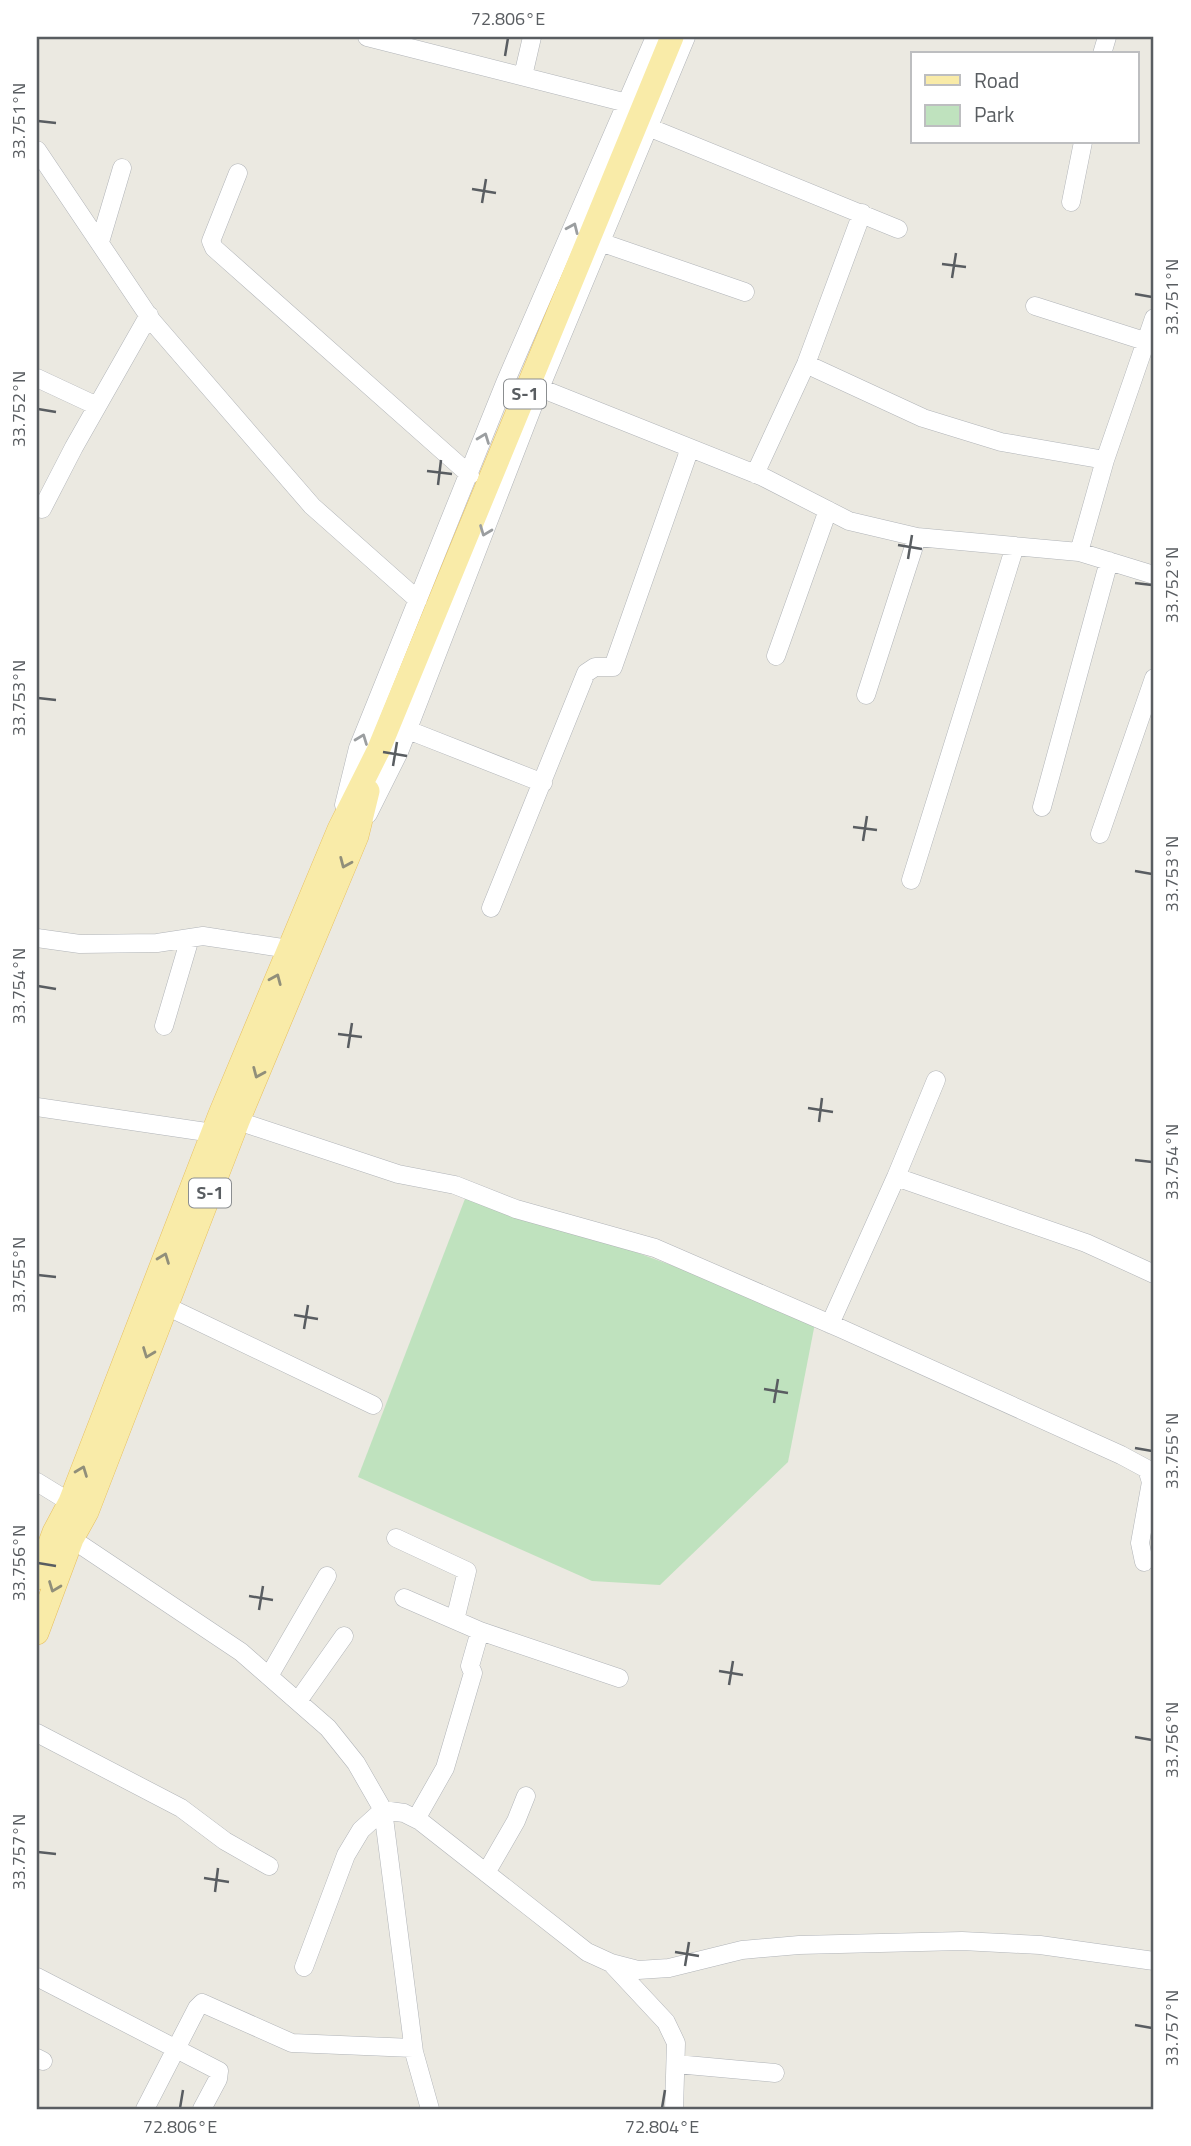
<svg xmlns="http://www.w3.org/2000/svg" width="1191" height="2146" font-family="'Titillium Web',sans-serif">
<style>
.green{fill:#bfe2be}
.lines{fill:none;stroke-linecap:round;stroke-linejoin:round}
.minor-casing{stroke:#b1b4b8;stroke-width:19}
.major-casing{stroke:#e7bf5e;stroke-width:24}
.minor{stroke:#fff;stroke-width:18}
.major{stroke:#f9eba8;stroke-width:23}
.oneway{stroke:#9b9ea0}
.oneway2{stroke:#918f7a}
.ticks{fill:none;stroke:#595d61;stroke-width:2.5}
.labels{text-anchor:middle;stroke-width:5;stroke-linejoin:round;paint-order:stroke}
.shield{fill:#fff;stroke:#8b8e90;stroke-width:2}
.shield-label{font-size:18px;font-weight:bold;fill:#595d61}
.neatline{fill:none;stroke:#595d61;stroke-width:2.5}
.ticks-label{font-size:18px;text-anchor:middle;fill:#595d61}
</style>
<rect width="100%" height="100%" fill="#ebe9e1"/>
<!-- green -->
<path class="green" d="M468 1191 816 1318 788 1462 660 1585 592 1581 358 1477Z"/>
<g class="lines">
<!-- minor casing -->
<g class="minor-casing">
<path id="minor" d="M367 37 627 103
M1102 54 1107 37
M523 76 532 37
M648 127 898 229
M37 150 152 321 312 506 418 600
M238 173 211 241 214 248 470 475
M1071 202 1083 142
M100 242 122 168
M600 242 745 292
M1035 306 1154 344
M806 364 923 418 1001 442 1105 460
M37 378 97 406
M540 388 763 477 849 521 917 537 1079 552 1154 575
M755 474 806 364 862 213
M42 509 74 447 149 315
M1079 552 1105 460 1154 318
M776 656 828 510
M866 695 917 537
M408 730 543 783
M344 805 358 748 505 383 655 37
M1042 807 1109 561
M368 814 399 752 540 388 686 37
M1100 834 1154 678
M911 880 1015 546
M491 908 586 673 595 667H613L690 448
M37 938 80 944 157 943 203 936 289 949
M164 1026 190 938
M37 1107 213 1133
M238 1121 398 1174 455 1185 516 1209 655 1248 842 1329 1121 1455 1147 1469 1151 1482 1140 1543 1144 1562
M896 1177 1086 1243 1154 1274
M166 1306 373 1405
M830 1324 896 1177 936 1080
M37 1482 81 1509
M396 1538 467 1571 455 1620
M72 1539 241 1652 328 1728 356 1763 383 1810 414 2052 430 2109
M404 1598 480 1631 619 1678
M269 1676 327 1576
M298 1701 344 1636
M37 1733 181 1808 225 1841 269 1866
M416 1819 445 1768 473 1673 470 1666 480 1631
M486 1873 516 1821 526 1796
M611 1963 666 2022 676 2043 674 2109
M304 1967 346 1855 361 1830 383 1810 404 1813 420 1821 587 1952 611 1963 638 1970 669 1968 742 1950 799 1945 962 1941 1040 1945 1154 1961
M37 1977 219 2071 218 2079 202 2109
M37 2058 43 2061
M676 2064 775 2073
M145 2109 197 2008 202 2003 292 2043 413 2048"/>
</g>
<!-- major casing -->
<g class="major-casing">
<path id="major" d="M37 1578 54 1532 70 1502 220 1114 339 829 378 751 672 37
M37 1633 72 1539 87 1512 238 1121 357 836 368 791"/>
</g>
<!-- minor -->
<use href="#minor" class="minor"/>
<!-- major -->
<use href="#major" class="major"/>
</g>
<!-- one-way arrows -->
<defs><path id="oneway-chevron" d="M-2-3.5L2.5 0L-2 3.5" fill="none" stroke-width="1.6" stroke-linecap="round" stroke-linejoin="round" transform="scale(1.75)"/></defs>
<g class="oneway">
<use href="#oneway-chevron" transform="translate(573 228) rotate(-66)"/>
<use href="#oneway-chevron" transform="translate(484 438) rotate(-69)"/>
<use href="#oneway-chevron" transform="translate(485 531) rotate(111)"/>
<use href="#oneway-chevron" transform="translate(362 739) rotate(-69)"/>
</g>
<g class="oneway2">
<use href="#oneway-chevron" transform="translate(345 863) rotate(113)"/>
<use href="#oneway-chevron" transform="translate(276 979) rotate(-67)"/>
<use href="#oneway-chevron" transform="translate(258 1073) rotate(113)"/>
<use href="#oneway-chevron" transform="translate(164 1258) rotate(-69)"/>
<use href="#oneway-chevron" transform="translate(148 1353) rotate(111)"/>
<use href="#oneway-chevron" transform="translate(82 1471) rotate(-69)"/>
<use href="#oneway-chevron" transform="translate(54 1587) rotate(111)"/>
</g>
<!-- ticks -->
<path class="ticks" d="M505 56 508 38M38 121 56 123M472 189 496 193M482 203 486 179M942 264 966 267M952 278 956 253M1135 294 1152 297M38 409 56 412M427 471 452 474M438 485 441 460M898 545 922 549M908 559 912 535M1135 583 1152 585M38 698 56 700M383 752 407 756M393 766 397 742M853 827 877 830M863 841 867 816M1135 871 1152 874M38 986 56 989M338 1034 362 1037M348 1048 352 1023M808 1108 833 1112M819 1122 822 1098M1135 1160 1152 1162M38 1275 56 1277M294 1315 318 1319M304 1329 308 1305M764 1389 788 1393M774 1403 778 1379M1135 1448 1152 1451M38 1563 56 1566M249 1596 273 1600M259 1610 263 1586M719 1671 743 1675M729 1685 733 1661M1135 1737 1152 1740M38 1852 56 1854M204 1878 229 1882M215 1892 218 1868M675 1952 699 1956M685 1966 689 1942M1135 2025 1152 2028M180 2108 183 2090M662 2108 665 2090"/>
<g class="labels">
<!-- shield labels -->
<g class="shield">
<rect x="504" y="379.5" width="42" height="29" rx="5"/>
<rect x="189" y="1178.5" width="42" height="29" rx="5"/>
</g>
<g class="shield-label">
<text x="525" y="400">S-1</text>
<text x="210" y="1199">S-1</text>
</g>
</g>
<!-- border -->
<rect width="1191" height="2146" fill="none" stroke="#ffffff" stroke-width="77"/>
<!-- legend -->
<rect x="911" y="52" width="228" height="91" fill="#ffffff" stroke="#bdbec0" stroke-width="2"/>
<rect x="925" y="75" width="35" height="10" fill="#f9eba8" stroke="#bdbec0" stroke-width="2"/>
<text x="974" y="88" font-size="21" fill="#595d61">Road</text>
<rect x="925" y="105" width="35" height="21" fill="#bfe2be" stroke="#bdbec0" stroke-width="2"/>
<text x="974" y="122" font-size="21" fill="#595d61">Park</text>
<rect x="38" y="38" width="1114" height="2070" class="neatline"/>
<g class="ticks-label">
<text x="508" y="25">72.806°E</text>
<text transform="translate(19 121) rotate(-90)" y="6">33.751°N</text>
<text transform="translate(1172 297) rotate(-90)" y="6">33.751°N</text>
<text transform="translate(19 409) rotate(-90)" y="6">33.752°N</text>
<text transform="translate(1172 585) rotate(-90)" y="6">33.752°N</text>
<text transform="translate(19 698) rotate(-90)" y="6">33.753°N</text>
<text transform="translate(1172 874) rotate(-90)" y="6">33.753°N</text>
<text transform="translate(19 986) rotate(-90)" y="6">33.754°N</text>
<text transform="translate(1172 1162) rotate(-90)" y="6">33.754°N</text>
<text transform="translate(19 1275) rotate(-90)" y="6">33.755°N</text>
<text transform="translate(1172 1451) rotate(-90)" y="6">33.755°N</text>
<text transform="translate(19 1563) rotate(-90)" y="6">33.756°N</text>
<text transform="translate(1172 1740) rotate(-90)" y="6">33.756°N</text>
<text transform="translate(19 1852) rotate(-90)" y="6">33.757°N</text>
<text transform="translate(1172 2028) rotate(-90)" y="6">33.757°N</text>
<text x="180" y="2133">72.806°E</text>
<text x="662" y="2133">72.804°E</text>
</g>
</svg>
